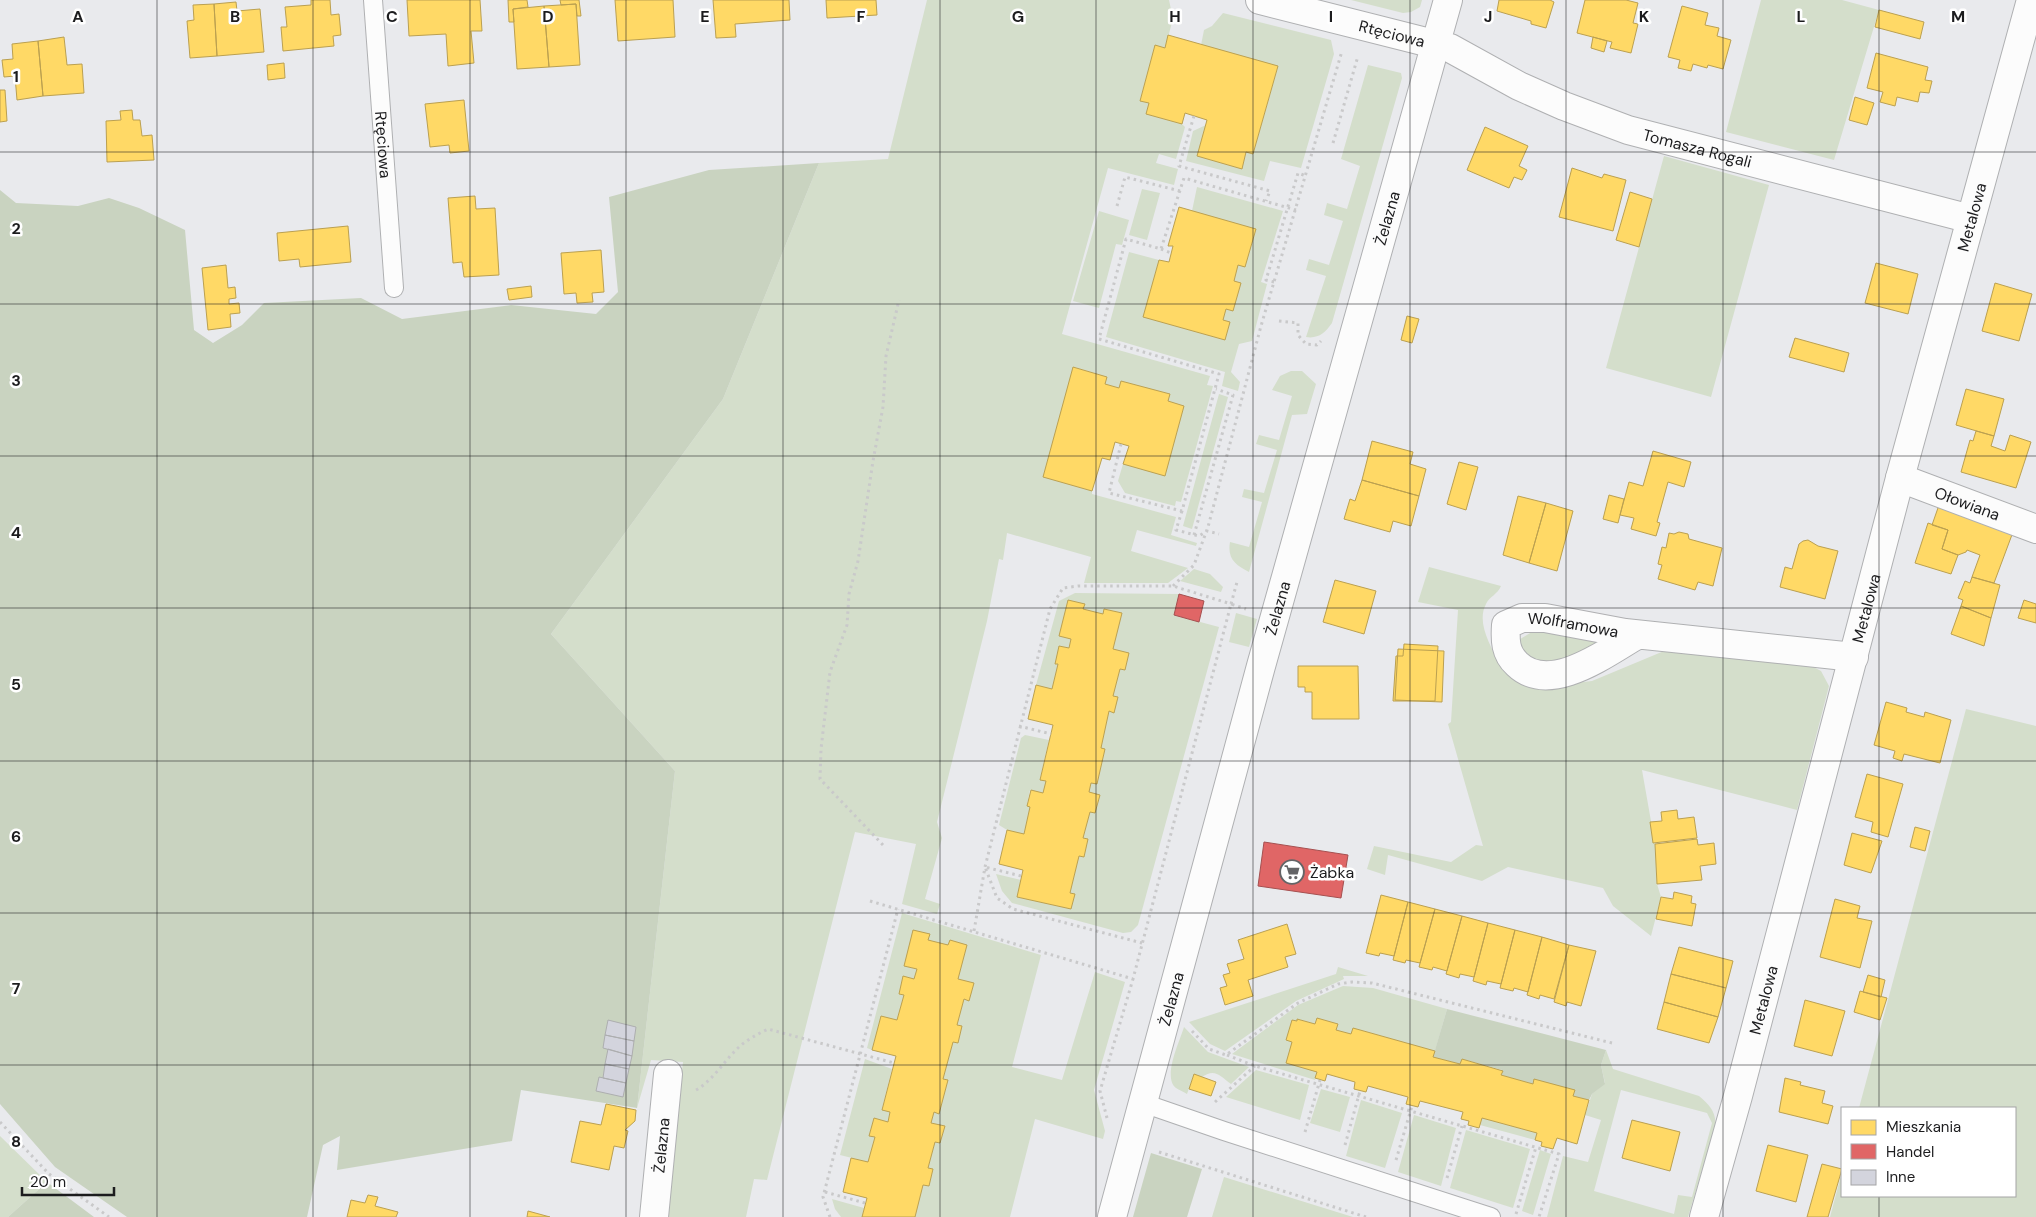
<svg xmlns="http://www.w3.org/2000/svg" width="2036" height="1217" font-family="'DM Sans',sans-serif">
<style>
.green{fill:#d4decb;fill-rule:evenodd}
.forest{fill:#c9d3c0}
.homes{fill:#ffd966;stroke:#bba050}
.shops{fill:#e06666;stroke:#a55050}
.building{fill:#d3d4dd;stroke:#adaeaf}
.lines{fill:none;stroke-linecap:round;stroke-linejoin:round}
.service-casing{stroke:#afb0b2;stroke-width:20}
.minor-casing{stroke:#afb0b2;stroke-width:30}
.path{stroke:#c9c9ca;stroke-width:3;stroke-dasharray:2.5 4;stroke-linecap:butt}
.service{stroke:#fcfcfc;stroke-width:18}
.minor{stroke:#fcfcfc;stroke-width:28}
.grid{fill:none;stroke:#1c1c1e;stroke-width:1;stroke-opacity:0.55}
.labels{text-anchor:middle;stroke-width:5;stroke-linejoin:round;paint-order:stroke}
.street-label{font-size:16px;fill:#1c1c1e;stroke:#fff}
.poi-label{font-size:16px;fill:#1c1c1e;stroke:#fff;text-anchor:start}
.grid-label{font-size:16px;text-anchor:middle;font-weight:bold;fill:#1c1c1e;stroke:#fff;stroke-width:5;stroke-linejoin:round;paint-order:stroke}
</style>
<rect width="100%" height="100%" fill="#e9eaed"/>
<!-- green -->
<path class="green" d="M927 0H1169L1173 19 1165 48 1155 46 1140 100 1149 103 1146 114 1182 124 1185 127 1176 159 1159 154 1156 163 1178 169 1174 185 1108 168 1062 334 1210 376 1207 385 1213 386 1181 502 1176 501 1175 506 1125 493 1118 481 1123 464 1165 475 1184 406 1168 401 1169 394 1121 381 1119 388 1105 384 1107 377 1074 367 1043 477 1092 491V494L1176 517 1171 535 1197 543 1196 546 1137 530 1131 551 1188 568 1168 583H1084L1091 557 1007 533 1003 560 999 559 987 621 937 822 942 838 925 899 940 904 937 914 902 904 916 844 855 832 767 1180 754 1179 746 1217H666L683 1062 651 1060 637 1108 675 771 551 634 723 399 819 163 888 159Z
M1351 0H1422L1420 7 1411 12 1403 13Z
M1761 0H1842L1879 10 1834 160 1726 132Z
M1223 13 1331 40 1334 54 1301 168 1270 161 1264 181 1186 161 1193 131 1206 125 1197 156 1242 169 1246 152 1253 154 1278 67 1201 45 1204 30 1212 26Z
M1368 65 1401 73 1402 78 1332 323C1325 333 1318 339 1306 337L1326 276 1306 270 1309 259 1329 265 1343 221 1324 215 1327 203 1347 209 1360 166 1341 159Z
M1664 156 1769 185 1711 397 1606 368Z
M1197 187 1283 211 1261 282 1267 284 1252 341 1239 344 1231 372 1240 382 1238 391 1222 386 1225 372 1106 337 1129 252 1159 260 1143 317 1225 340 1230 322 1223 320 1226 309 1233 311 1241 283 1234 281 1238 265 1245 266 1256 229 1192 211Z
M1142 189 1160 193 1147 240 1129 235Z
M1099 211 1129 220 1122 245 1116 244 1099 308 1073 301Z
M1291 371H1302L1316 384 1307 414 1292 415 1249 572C1236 565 1227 559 1230 542L1249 547 1262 502 1242 497 1244 489 1264 493 1277 450 1256 444 1259 435 1279 440 1292 396 1272 390 1280 376Z
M1219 394 1228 397 1192 529 1183 526Z
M1429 567 1501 586C1498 594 1489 597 1486 604 1476 623 1491 645 1498 662L1558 685 1592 681 1664 651 1714 649 1800 660 1821 671 1829 686 1797 810 1642 770 1655 844 1657 884 1661 897 1651 936 1613 906 1603 888 1508 867 1482 881 1388 855 1385 875 1367 869 1374 846 1451 862 1476 845 1483 846 1448 724 1451 722 1458 610 1418 602Z
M1194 569 1210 574 1223 587 1221 592 1180 581Z
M1075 593 1179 594 1174 615 1219 627 1138 925 1131 932 1123 933 1012 903 1002 891 996 874 1021 880 1017 897 1071 909 1074 895 1070 893 1079 856H1084L1088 839 1083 838 1090 812 1095 813 1100 795 1089 792 1091 783 1097 784 1105 749 1101 748 1109 711 1114 713 1117 697 1113 696 1120 669 1125 670 1129 653 1113 649 1122 613 1105 609 1103 614 1083 609 1084 604 1068 600 1059 636 1071 639 1069 648 1059 646 1056 664H1058L1052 689 1036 685 1059 601Z
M1236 613 1257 619 1249 647 1229 642Z
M1540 627 1587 632 1604 646 1546 665 1521 657 1517 641Z
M1966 709 2036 726V1217H1830L1842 1172V1196H2015V1108H1859Z
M1025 735 1049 740 1040 779 1046 781 1043 793 1030 790 1027 805 1030 807 1024 834 1007 830 999 825 1021 738Z
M902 913 1041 955 1012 1067 1062 1080 1095 972 1125 982 1094 1090 1105 1131 1103 1139 1035 1119 1010 1217H915L923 1185 929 1186 933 1169 928 1168 935 1142 940 1143 945 1126 931 1123 934 1112 939 1114 948 1080 943 1079 953 1042 958 1043 962 1026 957 1025 964 999 969 1000 974 983 958 979 967 945 950 940 948 945 928 940 929 934 913 931 904 966 917 969 914 979 903 976 899 994 904 995 897 1020 881 1016 872 1050 867 1048Z
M1338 967 1368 976H1343L1344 979 1296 1001 1225 1051 1210 1044 1189 1022 1336 974Z
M1343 986 1373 988 1447 1009 1435 1051 1353 1028 1351 1034 1336 1030 1338 1024 1317 1018 1315 1024 1298 1019 1297 1021 1292 1020 1287 1040 1292 1042 1317 1072 1315 1080 1232 1054 1298 1005Z
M1184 1027 1208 1052 1249 1067 1231 1084C1220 1076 1215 1068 1202 1077L1194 1074 1187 1094C1184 1092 1179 1090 1176 1088 1162 1077 1180 1041 1184 1027Z
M1606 1050 1613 1069 1699 1096C1710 1105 1717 1113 1715 1127L1688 1217H1547L1563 1156 1588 1162 1601 1120 1585 1115 1592 1094 1605 1083 1601 1065ZM1621 1090 1707 1113 1712 1123 1692 1197 1678 1195 1674 1214 1594 1191Z
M865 1059 892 1069 882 1109 890 1112 888 1122 874 1118 869 1135 875 1137 868 1162 840 1155Z
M1256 1070 1309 1085 1300 1120 1226 1097Z
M1321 1089 1350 1097 1340 1132 1310 1123Z
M1361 1100 1402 1113 1385 1168 1346 1156Z
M1414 1115 1456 1128 1441 1186 1398 1172Z
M1482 1118 1537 1133 1535 1140 1480 1125Z
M1466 1130 1530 1149 1513 1208 1450 1188Z
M0 1136 47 1182 8 1217H0Z
M1540 1150 1551 1154 1533 1215 1522 1211Z
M1224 1177 1353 1217H1212Z
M832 1199 864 1208 862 1217H841L835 1209Z"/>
<!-- forest -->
<path class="forest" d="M819 163 723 399 551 634 675 771 637 1108 521 1090 512 1141 337 1170 340 1136 323 1145 307 1217H127L55 1167 0 1104V190L16 203 78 206 109 198 139 208 185 230 194 330 213 343 242 325 264 303 361 298 402 319 511 305 596 314 618 292 609 197 709 170Z
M1447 1009 1606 1050 1601 1065 1605 1084 1592 1094 1589 1100 1573 1096 1575 1090 1533 1084 1501 1075 1502 1070 1462 1059 1460 1064 1433 1057Z
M1151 1153 1202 1169 1187 1217H1133Z
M47 1182 94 1217H8Z"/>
<!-- homes -->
<path class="homes" d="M311 0H330L331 15 339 14 341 35 333 36 334 46 283 51 281 27H287L285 7 311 5Z
M407 0H480L482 31H471L474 63 448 66 446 34 409 36Z
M508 0H527L528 7 513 9 514 22H509Z
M560 0H579L581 16H577L576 4 561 5Z
M615 0H673L675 37 618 41Z
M713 0H789L790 20 735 24 736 37 716 38Z
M826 0H876L877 15 827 18Z
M1499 0H1550L1554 2 1546 28 1531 24V21L1497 11Z
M1585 0H1626L1638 3 1633 23 1638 24 1631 53 1610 48 1612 42 1577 33Z
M236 2 237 11 260 9 264 52 217 56 214 4Z
M214 4 217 56 190 58 187 21 194 20 193 5Z
M576 4 580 65 549 67 544 6Z
M544 6 549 67 517 69 513 9Z
M1682 6 1708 13 1705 25 1719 28 1717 36 1731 40 1723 69 1708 65 1707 68 1693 64 1691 71 1678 68 1680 60 1668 57Z
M1879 10 1924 22 1920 39 1875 27Z
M1168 35 1278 66 1253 154 1246 152 1242 169 1197 156 1207 120 1185 113 1182 124 1146 114 1149 103 1140 101 1155 45 1165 48Z
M64 37 67 65 82 64 84 93 43 96 38 41Z
M1593 37 1607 41 1604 52 1591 48Z
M38 41 43 96 17 100 15 76 4 77 2 60 13 59 12 44Z
M1876 53 1928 67 1925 80 1932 81 1929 93 1920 92 1918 102 1897 97 1895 106 1880 102 1883 92 1867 88Z
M284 63 285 78 268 80 267 65Z
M0 90H5L7 121 0 122Z
M1855 97 1874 103 1867 125 1849 120Z
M464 100 469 151 450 153 449 145 430 147 425 104Z
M132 110 133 120H140L142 136 152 135 154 160 107 162 106 121 121 120 120 111Z
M1485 127 1528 146 1519 166 1527 170 1522 180 1514 177 1509 188 1467 170Z
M1572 168 1602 178 1604 174 1626 180 1613 231 1559 217Z
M1630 192 1652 199 1639 247 1616 240Z
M475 196 476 209 495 208 499 275 464 277 462 262 453 263 448 198Z
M1179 207 1256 229 1245 267 1238 265 1234 281 1241 283 1233 311 1226 309 1223 320 1230 322 1225 340 1143 317 1159 260 1169 262 1173 246H1168Z
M348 226 351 262 300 267 299 259 279 261 277 233Z
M601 250 604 292 592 293 593 302 577 303 576 293 564 294 561 253Z
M1876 263 1918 274 1908 314 1865 303Z
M226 265 228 288 235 287 236 298 229 299V304L239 303 240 313 230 314 231 327 208 330 202 268Z
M1995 283 2032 294 2019 341 1982 331Z
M531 286 532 297 509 300 507 289Z
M1407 316 1419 319 1412 343 1401 340Z
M1795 338 1849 353 1844 372 1789 357Z
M1073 367 1107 377 1105 384 1119 388 1121 381 1170 394 1168 401 1184 406 1165 476 1123 464 1129 446 1115 442 1110 460 1102 458 1092 491 1043 477Z
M1966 389 2004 399 1994 436 1956 425Z
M1976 431 1994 436 1991 446 2005 451 2010 435 2031 442 2016 488 1961 472 1970 440 1973 441Z
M1372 441 1413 452 1410 464 1426 469 1419 496 1362 480Z
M1653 451 1691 462 1684 487 1668 482 1657 522 1660 523 1656 536 1631 529 1634 518 1620 515 1629 482 1643 486Z
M1459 462 1478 467 1466 510 1447 504Z
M1362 480 1419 496 1411 526 1393 521 1390 532 1344 519 1350 499 1355 501Z
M1609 495 1624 499 1618 523 1603 519Z
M1518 496 1546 503 1529 563 1503 555Z
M1546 503 1573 511 1557 571 1529 563Z
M1939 505 2013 532 1994 583 1972 577 1980 555 1967 550 1966 552 1958 555 1942 549 1948 530 1932 525Z
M1928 523 1948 530 1942 549 1958 555 1951 574 1915 563Z
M1679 532 1688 534 1689 539 1722 548 1713 586 1698 582 1695 590 1658 579 1662 565 1658 564 1662 547 1666 548 1669 533 1674 534Z
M1808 540 1818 546 1838 551 1825 599 1780 587 1785 567 1792 569 1799 544 1803 541Z
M1972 577 2000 585 1991 618 1961 606 1963 600 1958 598 1965 581 1970 583Z
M1335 580 1376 591 1364 634 1323 622Z
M1068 600 1085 604 1083 609 1103 614 1104 609 1122 613 1113 649 1129 653 1125 670 1120 669 1113 696 1118 697 1114 713 1109 711 1101 748 1105 749 1097 784 1091 783 1089 792 1100 795 1095 813 1090 812 1083 838 1088 839 1084 857 1079 856 1070 893 1075 894 1071 909 1017 897 1023 870 999 864 1007 830 1024 834 1030 807 1027 806 1031 790 1043 793 1046 781 1040 780 1053 725 1028 719 1036 685 1052 689 1058 664H1055L1059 646 1069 648 1071 639 1059 636Z
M2024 600 2036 604V623L2018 618Z
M1961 606 1991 618 1984 646 1951 634Z
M1404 644 1438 646 1435 701H1393L1396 656H1403Z
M1398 649 1444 651 1442 702 1395 700Z
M1298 666H1358L1359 719H1312V692H1305V687H1298Z
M1886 702 1907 708 1906 712 1924 717 1925 712 1951 720 1940 763 1904 754 1902 761 1893 758 1895 751 1874 745Z
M1867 774 1903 784 1888 837 1871 832 1873 822 1855 817Z
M1677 810 1678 819 1694 817 1697 838 1653 843 1650 822 1662 821 1661 812Z
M1915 827 1930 831 1925 851 1910 847Z
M1852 833 1882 841 1871 873 1844 865Z
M1697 839 1698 845 1714 843 1716 864 1700 866 1702 880 1657 884 1655 844Z
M1674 892 1692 896 1691 903 1696 904 1692 926 1656 919 1661 897 1673 899Z
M1381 895 1408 902 1394 956 1380 953 1379 956 1366 953Z
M1835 899 1860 906 1857 918 1872 921 1860 968 1820 957Z
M1408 902 1435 909 1420 963 1406 960 1405 963 1393 960Z
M1435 909 1462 916 1447 971 1433 967 1432 970 1419 967Z
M1462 916 1488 923 1474 977 1460 974 1459 978 1446 974Z
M1488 923 1515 930 1501 984 1487 981 1486 985 1473 981Z
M1287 924 1296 954 1285 957 1288 967 1248 980 1253 996 1225 1005 1220 988 1227 986 1223 975 1230 973 1227 964 1244 959 1238 940Z
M913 930 930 934 928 940 948 945 950 940 967 945 958 979 974 983 969 1001 964 999 957 1025 962 1026 958 1043 953 1042 943 1079 948 1080 939 1114 934 1112 931 1123 945 1126 940 1143 935 1142 928 1168 933 1169 929 1186 923 1185 915 1217H862L867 1198 843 1192 851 1158 868 1162 875 1137 869 1136 874 1118 888 1122 890 1112 882 1110 896 1056 872 1050 881 1016 897 1020 904 995 899 994 903 976 914 979 917 969 904 966Z
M1515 930 1542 937 1528 992 1514 988 1513 991 1500 988Z
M1542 937 1569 945 1554 999 1540 995 1539 999 1527 995Z
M1569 945 1596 951 1581 1006 1567 1002 1566 1006 1554 1002Z
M1679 947 1733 961 1726 988 1671 974Z
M1671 974 1726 988 1718 1017 1664 1002Z
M1868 975 1885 980 1881 997 1863 992Z
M1860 991 1887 998 1880 1020 1854 1012Z
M1805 1000 1845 1011 1832 1056 1794 1046Z
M1664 1002 1718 1017 1709 1043 1657 1029Z
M1317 1018 1338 1024 1336 1030 1351 1034 1353 1028 1435 1051 1433 1057 1460 1064 1462 1059 1503 1071 1501 1075 1533 1084 1534 1079 1575 1090 1573 1096 1589 1100 1577 1144 1557 1138 1553 1149 1541 1146 1542 1142 1535 1140 1537 1133 1482 1118 1479 1128 1468 1125 1469 1121 1461 1119 1463 1112 1420 1101 1418 1107 1406 1104 1408 1097 1368 1086 1366 1092 1354 1089 1355 1082 1327 1074 1325 1081 1315 1078 1317 1072 1286 1063 1292 1042 1286 1040 1292 1020 1297 1021V1019L1315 1024Z
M1194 1074 1216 1082 1211 1096 1189 1089Z
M1785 1078 1801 1082 1800 1085 1825 1091 1822 1103 1833 1106 1828 1124 1779 1112Z
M606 1104 636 1110 635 1121 625 1130 628 1131 624 1148 614 1146 609 1170 571 1162 580 1121 601 1125Z
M1632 1120 1680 1132 1670 1171 1622 1158Z
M1768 1145 1808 1155 1796 1202 1756 1191Z
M1822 1164 1842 1169 1828 1217H1807Z
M368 1195 378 1197 375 1206 398 1212 396 1217H347L351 1200 365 1203Z
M528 1211 550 1217H527Z"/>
<!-- shops -->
<path class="shops" d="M1179 594 1204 601 1199 622 1174 615Z
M1264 842 1348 855 1341 898 1258 886Z"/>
<!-- building -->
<path class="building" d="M608 1020 636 1027 634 1041 605 1035Z
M605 1035 634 1041 632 1056 603 1048Z
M608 1049 632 1056 629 1069 605 1064Z
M605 1064 629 1069 626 1083 603 1078Z
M599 1077 626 1083 623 1097 596 1091Z"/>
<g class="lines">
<!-- service casing -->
<g class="service-casing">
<g id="service">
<path id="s1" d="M373 0 394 288"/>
<path d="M1143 1103 1224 1131 1491 1217"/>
</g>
</g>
<!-- minor casing -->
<g class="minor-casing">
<g id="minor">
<path id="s2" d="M1260 0 1450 48 1519 86 1564 106 1628 130 1971 219"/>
<path id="s3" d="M1900 478 2036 529"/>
<path id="s4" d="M1637 635C1607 652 1550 696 1517 664 1505 653 1505 640 1506 625L1522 618H1545L1625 633 1854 657"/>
<path id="s5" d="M654 1217 668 1074"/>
<path id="s6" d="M1112 1217 1261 666 1448 0"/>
<path id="s7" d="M1704 1217 1738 1096 1900 478 2031 0"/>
</g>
</g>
<!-- path -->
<path class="path" d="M1194 116 1179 166 1270 191 1266 201
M1333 143 1358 56
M1117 206 1125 177 1180 191
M1161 249 1171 253
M1274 282 1266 280 1298 173 1306 176
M1279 321 1298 323V335L1306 344 1317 345 1321 341
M1121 444 1109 493 1182 511 1219 374 1099 339 1126 239 1161 249 1184 178 1296 210
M1182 511 1176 530 1199 536 1207 531 1219 534
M1194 535 1233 395 1216 389
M1173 586 1194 565 1208 527 1261 326 1342 51
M1019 726 1051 734
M883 845 820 779 821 749 830 672 847 625 849 594 858 561 873 461 883 407 886 356 899 300
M1021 876 985 867 997 898 1013 909 1142 943
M870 901 1133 979 1231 604 1246 609
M974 931 985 867 1050 609 1063 588 1078 586H1173L1231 604 1237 582
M1192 1031 1209 1049 1226 1055 1298 1003 1338 984 1352 982 1372 983 1612 1043
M1227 1055 1255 1066 1559 1154 1539 1217
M696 1090C712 1081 722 1064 735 1051 744 1041 756 1035 768 1029L894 1063
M1215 1102 1255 1066
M1107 1118 1100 1091 1133 979
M0 1122 49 1174 109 1217
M1305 1132 1320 1080
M1345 1145 1360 1091
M1159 1152 1366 1217
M1396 1160 1412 1106
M1447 1178 1462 1126
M825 1192 865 1203
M1516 1214 1536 1147
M830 1217 823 1197 898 909"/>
<!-- service -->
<use href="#service" class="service"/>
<!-- minor -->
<use href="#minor" class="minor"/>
</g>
<!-- grid -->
<path class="grid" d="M157 0V1217M313 0V1217M470 0V1217M626 0V1217M783 0V1217M940 0V1217M1096 0V1217M1253 0V1217M1410 0V1217M1566 0V1217M1723 0V1217M1879 0V1108M0 152H2036M0 304H2036M0 456H2036M0 608H2036M0 761H2036M0 913H2036M0 1065H2036M1879 1196V1217"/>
<!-- icons -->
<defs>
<g id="supermarket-ring" transform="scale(1.25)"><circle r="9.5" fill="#fff" stroke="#646466" stroke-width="1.5"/><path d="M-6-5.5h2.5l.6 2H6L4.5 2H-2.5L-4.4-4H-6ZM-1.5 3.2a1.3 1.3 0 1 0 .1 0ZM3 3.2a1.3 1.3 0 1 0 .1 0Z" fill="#646466"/></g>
</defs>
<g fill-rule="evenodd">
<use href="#supermarket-ring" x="1292" y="872"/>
</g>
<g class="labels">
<!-- street labels -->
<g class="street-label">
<text dy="6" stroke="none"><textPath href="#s2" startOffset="136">Rtęciowa</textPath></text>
<text dy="6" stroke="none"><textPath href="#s1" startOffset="145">Rtęciowa</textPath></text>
<text dy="6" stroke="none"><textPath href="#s2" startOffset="464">Tomasza Rogali</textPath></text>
<text dy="6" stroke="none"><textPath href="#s7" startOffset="1035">Metalowa</textPath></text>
<text dy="6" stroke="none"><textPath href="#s6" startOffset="1036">Żelazna</textPath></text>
<text dy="6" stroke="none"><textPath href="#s3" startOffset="72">Ołowiana</textPath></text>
<text dy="6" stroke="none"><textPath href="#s6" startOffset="631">Żelazna</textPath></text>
<text dy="6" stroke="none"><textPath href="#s7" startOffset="630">Metalowa</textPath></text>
<text dy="6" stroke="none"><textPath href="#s4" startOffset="244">Wolframowa</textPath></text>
<text dy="6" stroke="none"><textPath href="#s6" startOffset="226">Żelazna</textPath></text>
<text dy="6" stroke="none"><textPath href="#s7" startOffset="225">Metalowa</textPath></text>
<text dy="6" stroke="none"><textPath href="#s5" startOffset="72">Żelazna</textPath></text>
</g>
<!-- poi labels -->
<g class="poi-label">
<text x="1310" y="878">Żabka</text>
</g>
</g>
<g class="grid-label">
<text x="78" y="22">A</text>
<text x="235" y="22">B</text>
<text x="392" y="22">C</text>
<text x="548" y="22">D</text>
<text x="705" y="22">E</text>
<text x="861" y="22">F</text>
<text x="1018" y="22">G</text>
<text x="1175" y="22">H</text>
<text x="1331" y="22">I</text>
<text x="1488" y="22">J</text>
<text x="1644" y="22">K</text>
<text x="1801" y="22">L</text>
<text x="1958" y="22">M</text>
<text x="16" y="82">1</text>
<text x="16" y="234">2</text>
<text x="16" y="386">3</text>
<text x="16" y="538">4</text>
<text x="16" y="690">5</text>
<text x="16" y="842">6</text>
<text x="16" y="994">7</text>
<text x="16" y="1147">8</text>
</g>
<!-- legend -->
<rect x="1841" y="1107" width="175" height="90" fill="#ffffff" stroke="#a4a4a5"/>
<rect x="1851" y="1120" width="25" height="15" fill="#ffd966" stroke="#a4a4a5"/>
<text x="1886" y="1132" font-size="15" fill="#1c1c1e">Mieszkania</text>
<rect x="1851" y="1144" width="25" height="15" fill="#e06666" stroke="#a4a4a5"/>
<text x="1886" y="1157" font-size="15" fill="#1c1c1e">Handel</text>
<rect x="1851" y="1170" width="25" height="15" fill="#d3d4dd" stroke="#a4a4a5"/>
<text x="1886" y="1182" font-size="15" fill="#1c1c1e">Inne</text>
<!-- scale -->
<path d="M22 1187v8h92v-8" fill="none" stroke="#1c1c1e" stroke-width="2.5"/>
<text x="30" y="1187" font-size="15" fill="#1c1c1e" stroke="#ffffff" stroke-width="4" paint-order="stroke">20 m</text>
</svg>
